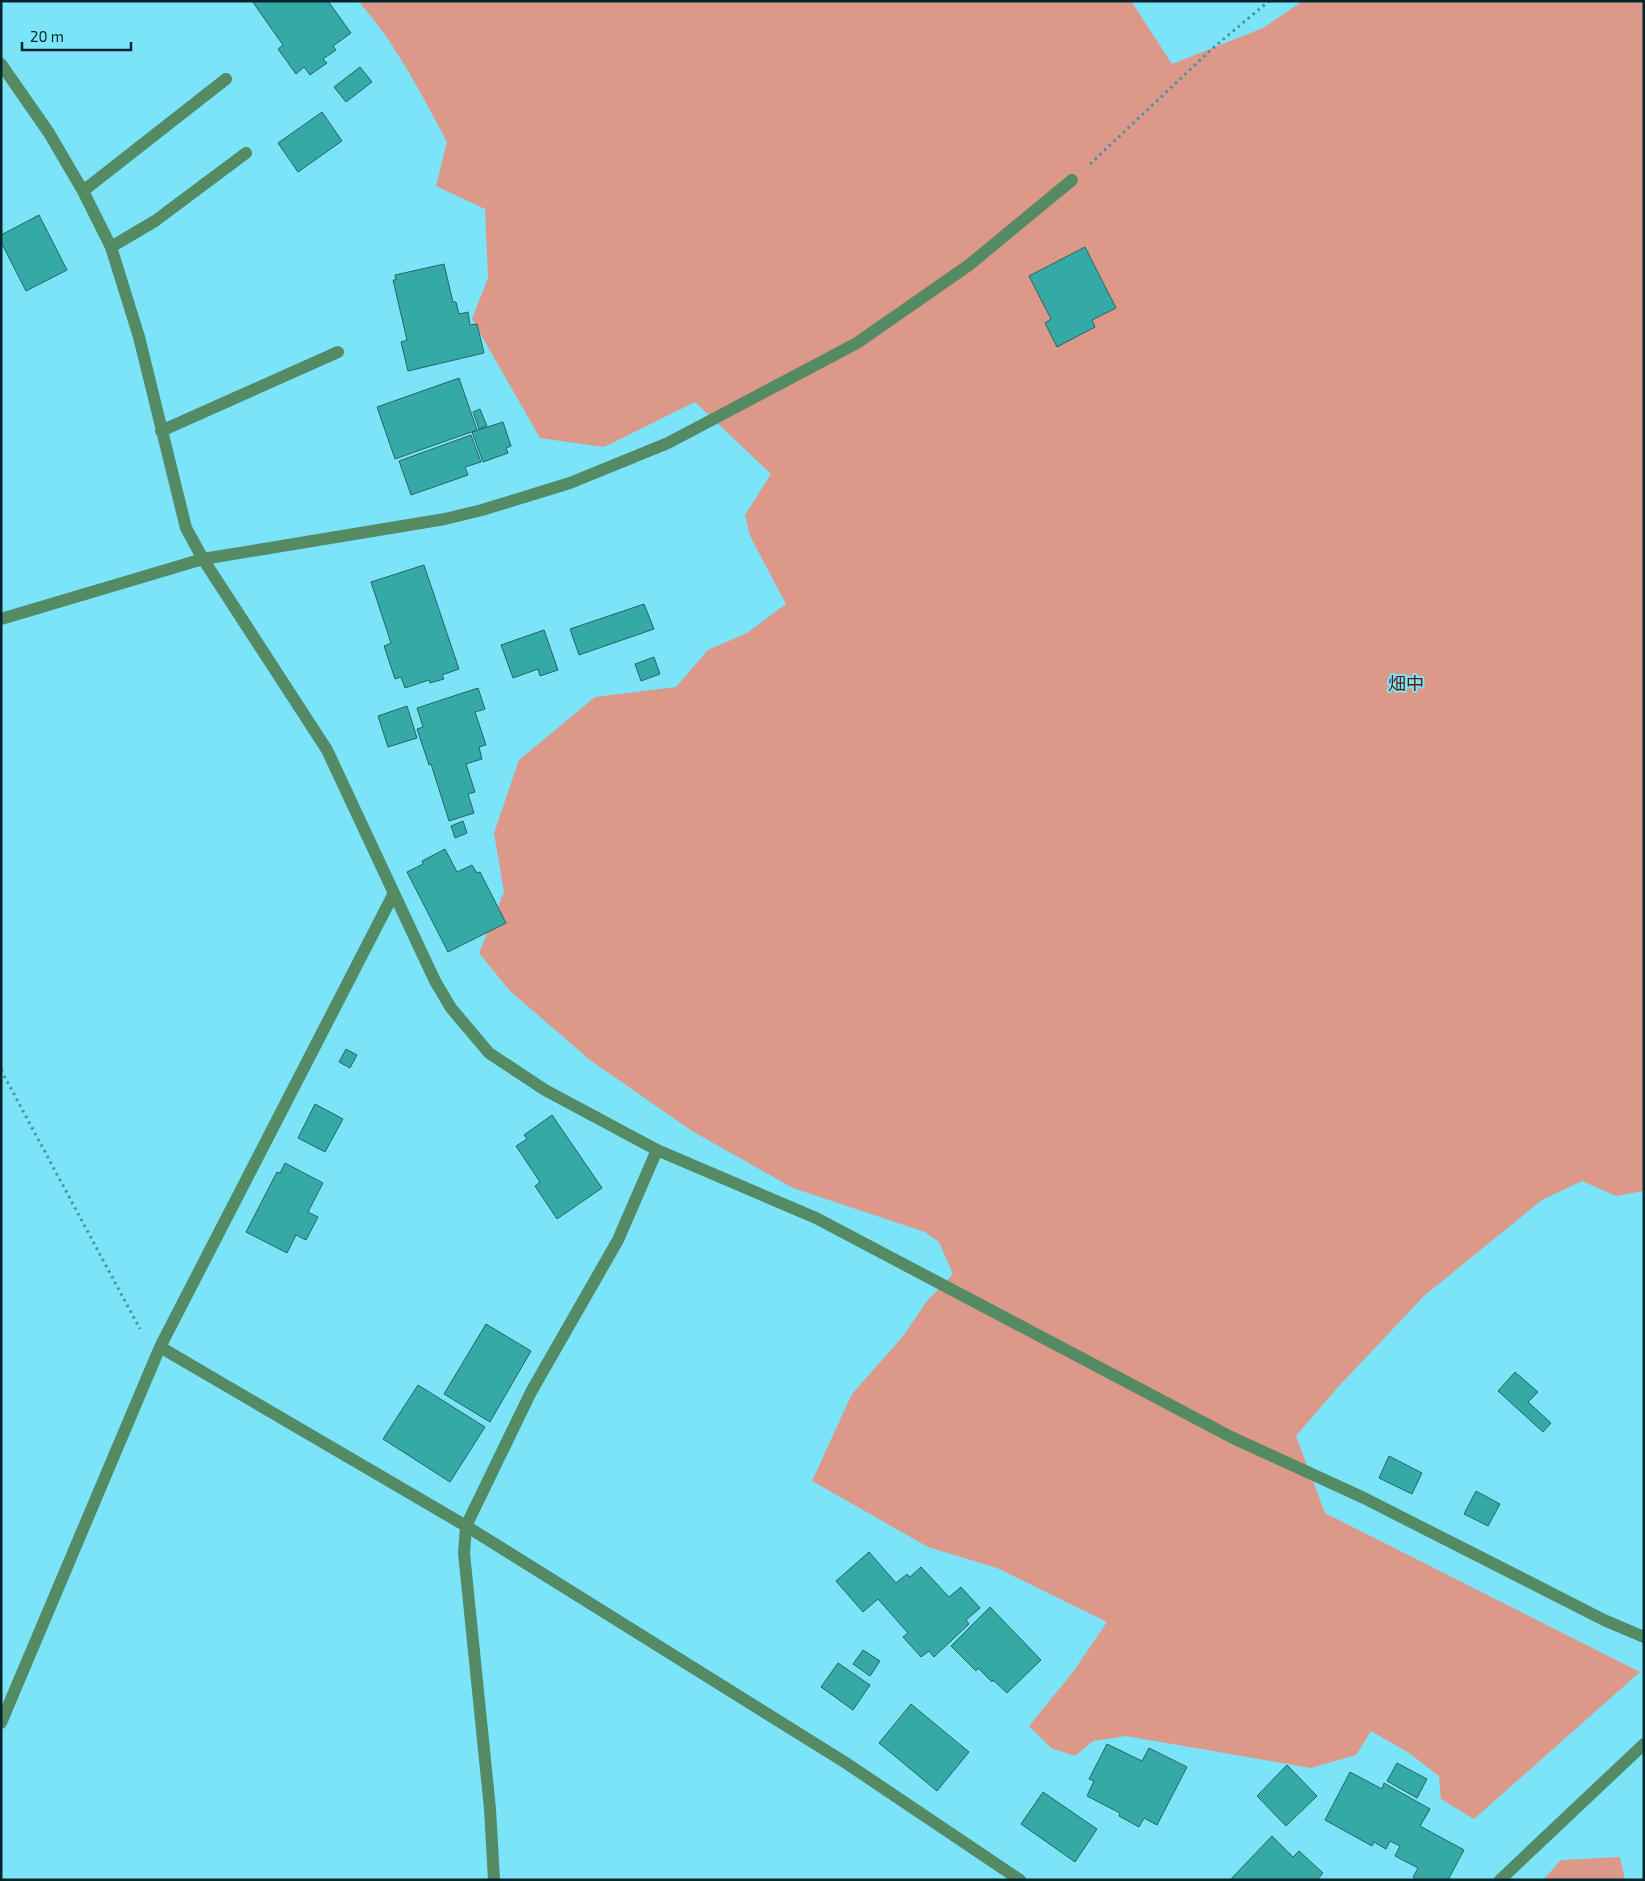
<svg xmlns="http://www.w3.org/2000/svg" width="1645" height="1881" font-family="'Exo 2','Noto Sans JP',sans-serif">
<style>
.green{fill:#dc9889}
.building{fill:#34a9a6;stroke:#2a6463}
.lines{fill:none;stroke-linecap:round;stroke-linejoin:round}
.path{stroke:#4994a2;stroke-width:3;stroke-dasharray:2.5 4;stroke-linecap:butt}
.minor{stroke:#548a64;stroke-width:12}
.labels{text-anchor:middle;stroke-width:4;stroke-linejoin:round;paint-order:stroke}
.neighbourhood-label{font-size:18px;fill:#5c190c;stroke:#7ce4f9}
</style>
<rect width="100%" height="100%" fill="#7ce4f9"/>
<!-- green -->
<path class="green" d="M358 1H1131L1172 64 1263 28 1303 1H1644V1191L1616 1196 1582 1181 1542 1200 1425 1295 1338 1387 1296 1436 1325 1513 1640 1672 1474 1819 1441 1799 1439 1776 1409 1753 1371 1731 1356 1755 1311 1768 1126 1736 1093 1741 1075 1756 1051 1748 1029 1726 1073 1672 1107 1622 997 1568 928 1547 812 1481 852 1394 904 1335 927 1301 953 1274 939 1242 925 1232 793 1188 692 1131 590 1060 510 991 479 953 504 892 494 833 519 760 595 697 676 687 708 650 747 633 786 604 750 536 745 515 771 474 695 402 604 447 540 438 472 319 488 278 485 209 436 186 447 142C421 93 395 42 358 1Z
M1620 1857 1625 1880H1543L1561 1860Z"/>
<!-- building -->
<path class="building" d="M252 1H328L351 33 333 46 336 50 323 59 327 63 310 75 304 67 296 74 278 49 283 45Z
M360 67 372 82 346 102 334 87Z
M322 112 342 141 298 172 278 143Z
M39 215 67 270 26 291 1 242V235Z
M1085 247 1116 308 1092 320 1095 327 1057 347 1045 323 1051 319 1029 276Z
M444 264 453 302H456L459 314 468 312 470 325 477 324 484 353 408 371 401 342 407 340 393 280H396L395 275Z
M459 378 477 430 395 459 377 407Z
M480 409 487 426 479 429 473 412Z
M503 422 511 446 506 448 508 453 483 462 472 432Z
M471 435 481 462 465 467 468 475 411 495 399 461Z
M424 565 459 669 442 675 444 679 430 683 429 680 405 688 401 677 395 679 384 646 391 643 371 582Z
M644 604 654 629 579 655 570 629Z
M544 630 558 670 540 676 538 669 513 678 501 645Z
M654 657 660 674 641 681 635 664Z
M478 688 485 709 475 712 486 745 479 747 482 759 466 764 475 792 468 794 474 813 449 821 431 764 429 765 417 729 423 727 417 708Z
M407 706 417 738 388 747 378 716Z
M463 821 467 833 455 838 451 826Z
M445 849 457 872 472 865 477 873 480 872 506 923 448 952 407 872 423 864 422 861Z
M346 1049 357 1055 350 1068 339 1062Z
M315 1104 343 1119 325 1152 298 1138Z
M552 1115 602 1188 557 1219 535 1186 540 1182 516 1146 527 1139 524 1135Z
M285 1163 323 1183 308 1212 318 1217 306 1240 296 1235 287 1253 246 1232 277 1172 280 1173Z
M486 1324 531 1351 490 1422 444 1394Z
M1515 1372 1538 1392 1528 1402 1551 1423 1543 1432 1498 1391Z
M418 1385 485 1427 450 1482 383 1439Z
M1389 1456 1422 1473 1412 1494 1379 1478Z
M1476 1491 1500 1504 1488 1526 1464 1514Z
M869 1552 896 1583 907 1574 910 1577 921 1567 949 1597 961 1587 980 1608 966 1620 969 1624 934 1657 929 1651 921 1657 903 1637 908 1633 878 1599 863 1612 836 1581Z
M990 1607 1041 1660 1007 1693 993 1680 992 1682 978 1668 976 1671 951 1646Z
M863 1650 880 1661 870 1676 853 1664Z
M838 1663 870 1685 853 1710 821 1687Z
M911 1704 969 1752 937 1791 879 1743Z
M1107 1744 1142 1761 1149 1748 1187 1767 1157 1825 1144 1818 1139 1827 1119 1816 1120 1813 1087 1796 1094 1781 1089 1779Z
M1397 1763 1427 1779 1417 1798 1387 1781Z
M1287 1765 1317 1796 1286 1826 1257 1796Z
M1350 1772 1382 1789 1384 1783 1430 1809 1420 1826 1464 1850 1448 1880H1418L1413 1877 1418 1868 1395 1856 1400 1846 1390 1841 1386 1849 1374 1842 1372 1846 1325 1820Z
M1043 1792 1097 1829 1075 1862 1021 1824Z
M1272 1836 1293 1857 1299 1851 1323 1873 1317 1880H1230Z"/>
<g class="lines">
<!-- path -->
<path class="path" d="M1090 164 1213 48 1269 1
M1 1070 140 1329"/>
<!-- minor -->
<path class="minor" d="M1 64 49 133 83 191 111 247 139 337 186 528 203 559 327 750 435 981 451 1008 489 1053 545 1090 657 1150 816 1218 1231 1437 1364 1498 1604 1620 1644 1637
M83 191 226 79
M111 247 155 221 246 153
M161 431 338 352
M1 619 203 559 445 519 482 510 570 483 668 443 857 343 969 265 1072 180
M160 1347 466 1526 846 1763 1020 1880
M1 1723 160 1347 394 893
M494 1880 490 1809 464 1553 466 1526 531 1392 618 1240 657 1150
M1500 1880 1644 1744"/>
</g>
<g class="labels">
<!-- neighbourhood labels -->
<g class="neighbourhood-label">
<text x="1406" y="690">畑中</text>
</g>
</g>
<!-- border -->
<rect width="1645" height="1881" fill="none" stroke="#03262c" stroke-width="5"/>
<!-- scale -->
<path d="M22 42v8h109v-8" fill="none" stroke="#03262c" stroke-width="2.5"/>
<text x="30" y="42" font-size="15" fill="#03262c" stroke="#7ce4f9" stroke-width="4" paint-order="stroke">20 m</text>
</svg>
